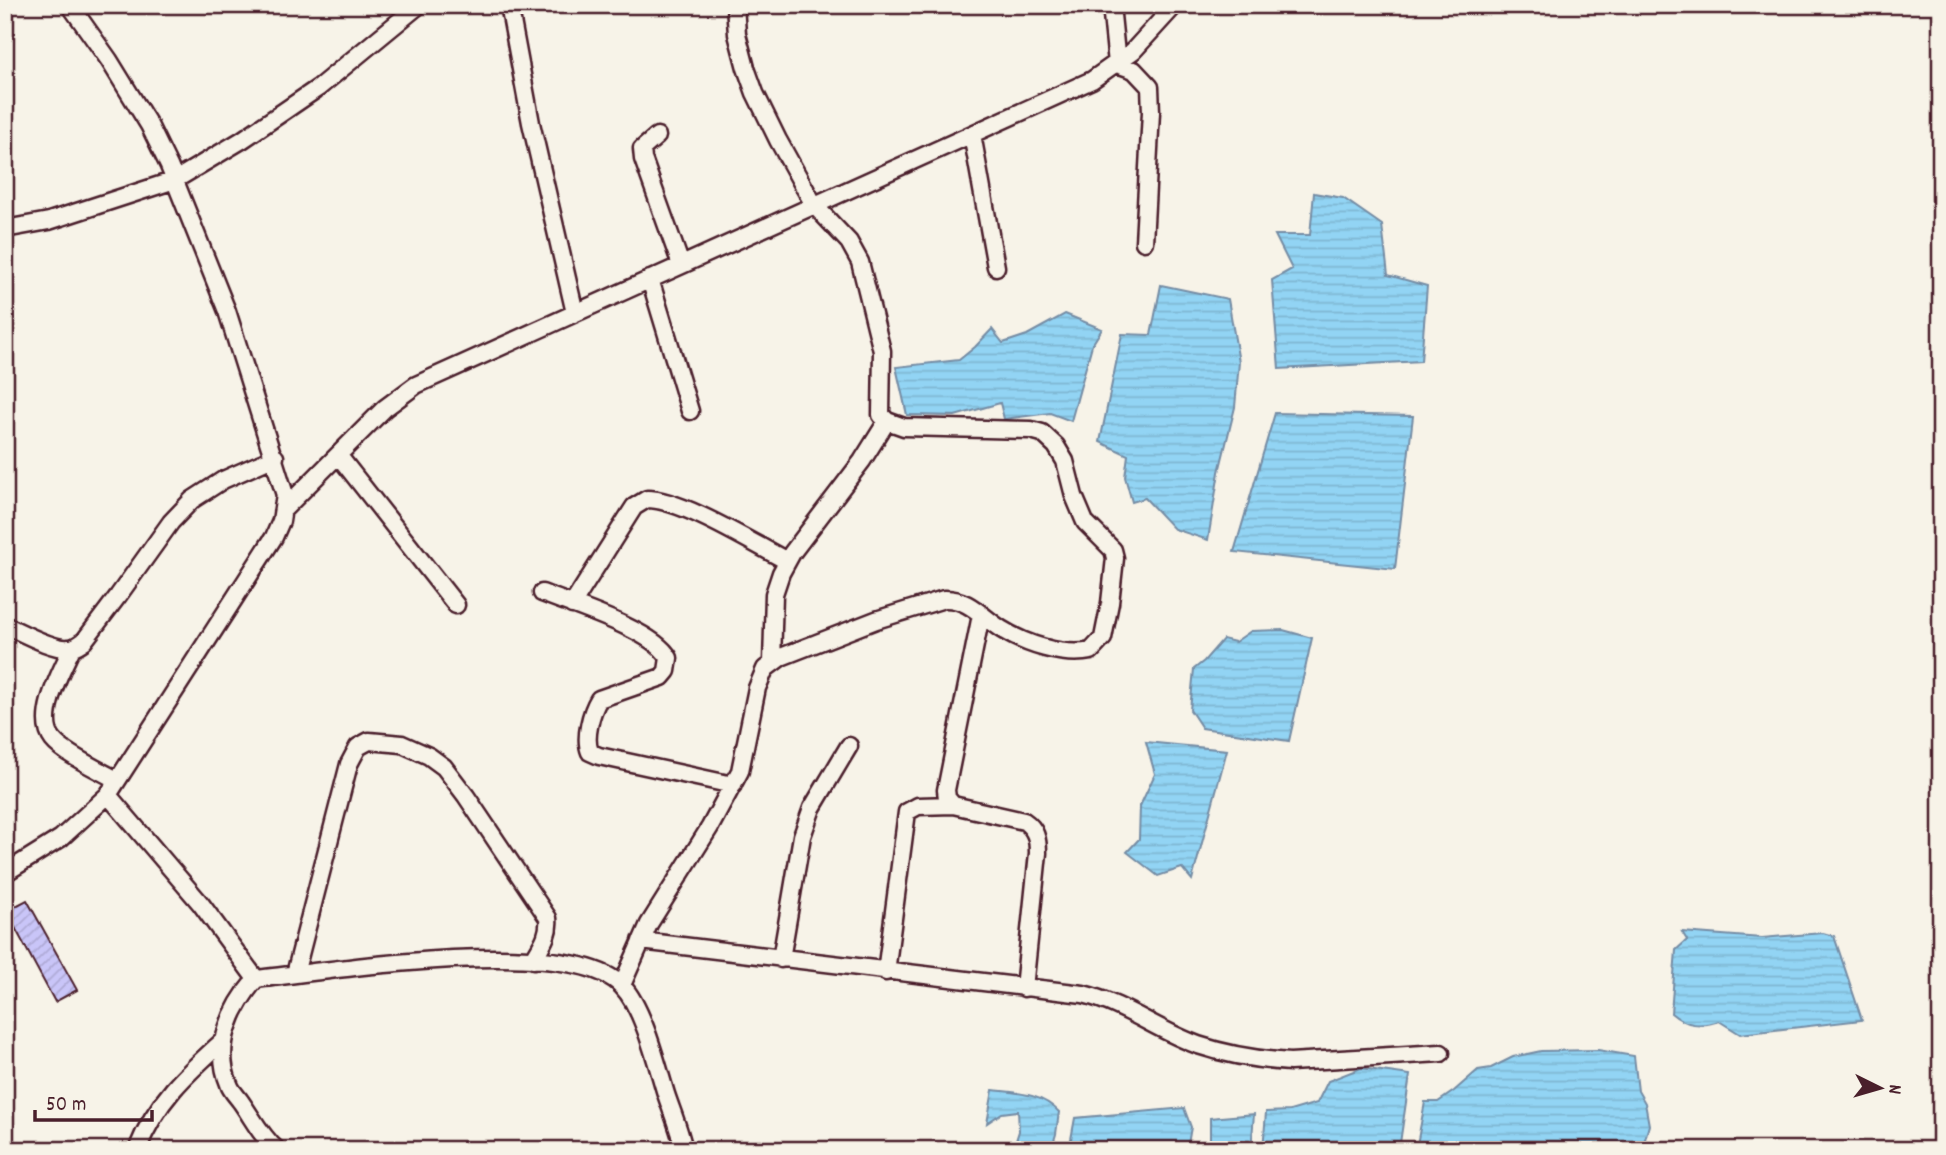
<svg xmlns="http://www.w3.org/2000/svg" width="1946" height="1155" font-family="Dekko,sans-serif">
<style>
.water{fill:url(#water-rules);stroke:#758ca4;stroke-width:2}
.building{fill:url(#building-hatch);stroke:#4a1f2b;stroke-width:2}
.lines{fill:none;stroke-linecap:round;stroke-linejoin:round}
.minor-casing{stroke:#4a1f2b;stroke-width:21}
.minor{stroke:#f7f3e8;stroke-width:16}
</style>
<defs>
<pattern id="water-rules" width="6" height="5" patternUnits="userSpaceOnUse" patternTransform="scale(1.75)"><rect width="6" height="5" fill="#92d4f4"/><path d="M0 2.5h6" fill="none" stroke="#7fb6d1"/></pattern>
<pattern id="building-hatch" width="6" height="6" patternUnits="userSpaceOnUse" patternTransform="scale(1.75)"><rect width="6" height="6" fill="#c9c5f8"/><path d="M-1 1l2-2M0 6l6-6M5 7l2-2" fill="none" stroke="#aea9d5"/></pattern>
</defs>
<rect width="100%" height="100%" fill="#f7f3e8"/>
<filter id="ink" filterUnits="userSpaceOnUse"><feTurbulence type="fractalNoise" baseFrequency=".0143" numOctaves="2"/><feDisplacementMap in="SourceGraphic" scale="14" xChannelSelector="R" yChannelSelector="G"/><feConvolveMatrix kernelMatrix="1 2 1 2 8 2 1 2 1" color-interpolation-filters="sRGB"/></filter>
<g filter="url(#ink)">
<!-- water -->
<path class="water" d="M1314 193 1343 198 1382 225 1388 275 1427 286 1421 361 1279 369 1272 280 1292 269 1275 235H1310Z
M1161 285 1228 299 1239 362 1235 407 1219 472 1208 540 1174 529 1145 498 1132 502 1125 477 1128 455 1100 442 1122 334 1151 335Z
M1065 314 1102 329 1092 345 1071 421 1050 413 1004 419 1000 403 955 416 907 415 896 367 959 360 975 347 992 329 1003 343 1027 335Z
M1275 413 1413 416 1395 569 1234 552Z
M1283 630 1312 638 1289 741 1202 728 1190 710 1194 669 1204 661 1223 639 1235 642 1251 631Z
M1146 742 1227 750 1192 880 1182 868 1158 876 1127 852 1139 839 1140 806 1155 774Z
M1682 932 1762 938 1823 933 1834 936 1862 1020 1740 1034 1719 1021C1701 1027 1686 1026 1671 1013L1676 950 1687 940Z
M1598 1050 1634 1056 1638 1091 1645 1103 1649 1125 1644 1143 1651 1150H1416L1425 1102H1438L1454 1091 1478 1070 1491 1068 1513 1057 1541 1051Z
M1361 1068 1410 1075 1399 1150H1263L1266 1112 1290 1111 1317 1103 1328 1081Z
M993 1090C1018 1093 1041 1093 1059 1112L1056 1134 1051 1150H1013L1019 1131 1018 1111 1002 1113 987 1123Z
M1184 1108 1191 1127 1187 1150H1069L1075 1118Z
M1254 1114 1251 1150H1210V1118Z"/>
<!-- building -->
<path class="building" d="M27 900 77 990 55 1002 6 911Z"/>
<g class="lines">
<!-- minor casing -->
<g class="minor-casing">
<path id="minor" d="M509 5 531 123 575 313
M1111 5 1117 64 1134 70 1150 87 1151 112 1144 242
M972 134 996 267
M657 136 642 149 643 159 681 265
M5 229 49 221 175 180 242 140 318 88 419 5
M650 279 690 411
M338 455 456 605
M283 510 385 408 416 385 1092 80 1133 51 1175 5
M542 593C572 605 654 630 669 658L667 671 662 677 599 699C591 712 584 738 590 752L599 756 733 785
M572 605 634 507 647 499C682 499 754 544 787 561
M981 615 946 790 947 798 953 805 1024 821C1036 829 1038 839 1038 853L1024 988
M5 625C21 632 53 650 69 648 75 648 79 644 84 641L118 596 171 522 192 500 223 480 275 457
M72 648C62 670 35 717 53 740 64 754 101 771 117 780
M772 662 774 594 781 573 792 553 862 461 887 421
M108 795 201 904 256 979C329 971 571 932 622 986 643 1007 657 1065 666 1094 672 1112 680 1131 684 1150
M5 873 61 838 108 795 274 537 281 521 285 495 227 311 169 166 149 125 109 60 70 5
M641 941 1083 994C1125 1004 1158 1031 1198 1045 1228 1055 1259 1060 1290 1062L1441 1053
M781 959 802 836 812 808 849 746
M886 972 907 812 918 806 953 805
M295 974 349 764 358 747 369 741 402 744 429 756 444 767 466 796 548 918C550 935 541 946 533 960
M256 979C232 1007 213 1046 229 1084 231 1091 237 1096 241 1102 253 1119 261 1136 277 1150
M622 985 649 924 710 827 740 771 757 688 765 669 781 657 876 620 944 599C968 598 982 617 1001 629 1025 644 1063 657 1091 651L1103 638 1110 603 1115 558 1113 550 1085 522 1074 496 1065 461 1056 446 1042 433 1031 430 904 427 887 421 881 415 882 351 860 262 849 242 814 205 778 140 755 93 746 68 737 34 735 5
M137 1150C156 1101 186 1074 224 1040"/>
</g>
<!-- minor -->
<use href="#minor" class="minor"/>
</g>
</g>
<!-- margin -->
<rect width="1946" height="1155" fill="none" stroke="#f7f3e8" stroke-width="28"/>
<rect x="14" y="14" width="1918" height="1127" fill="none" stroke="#4a1f2b" stroke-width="2.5" filter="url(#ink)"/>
<!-- north arrow -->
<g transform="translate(1880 1088) rotate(95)" stroke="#f7f3e8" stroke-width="5" paint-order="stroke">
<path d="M0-5L12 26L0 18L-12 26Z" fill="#4a1f2b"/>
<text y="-10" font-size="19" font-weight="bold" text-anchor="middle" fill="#4a1f2b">N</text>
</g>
<!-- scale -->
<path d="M35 1110v10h117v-10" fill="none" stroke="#4a1f2b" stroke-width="3.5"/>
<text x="46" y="1110" font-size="21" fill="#4a1f2b" stroke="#f7f3e8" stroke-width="5" paint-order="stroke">50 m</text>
</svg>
